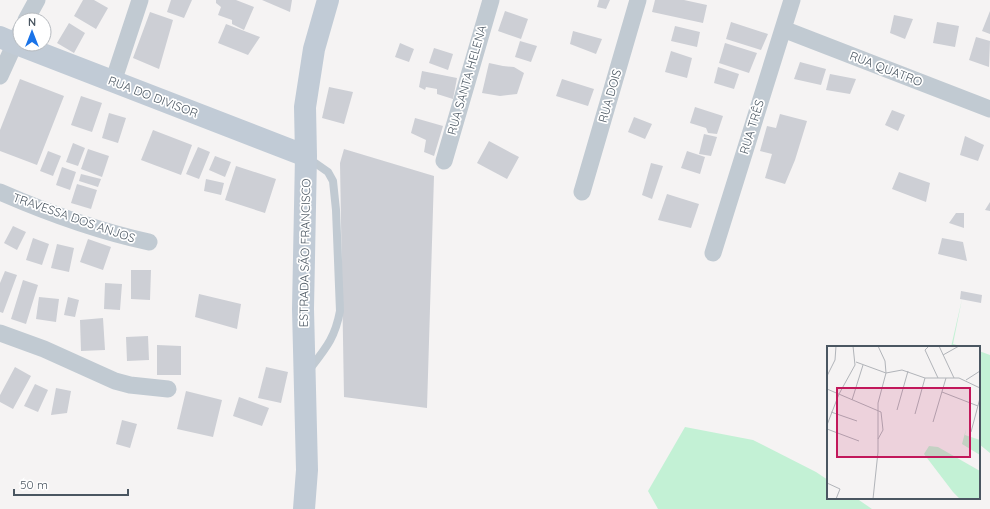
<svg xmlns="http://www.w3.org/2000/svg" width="990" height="509" font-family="Quicksand,sans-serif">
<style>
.green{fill:#c3f1d5}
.building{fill:#cdcfd5}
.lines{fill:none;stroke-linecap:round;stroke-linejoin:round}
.lane{stroke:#c1cad2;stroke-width:8}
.street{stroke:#c1cad2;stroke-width:17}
.secondary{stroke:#c1cbd6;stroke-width:22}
.labels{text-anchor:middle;stroke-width:3.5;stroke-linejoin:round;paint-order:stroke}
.street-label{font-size:12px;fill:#4a5661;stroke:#fff}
.inset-road{fill:none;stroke:#b1b4b9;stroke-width:1}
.view{fill:#c2185b;fill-opacity:0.15;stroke:#c2185b;stroke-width:2}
.inset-edge{fill:none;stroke:#4a5661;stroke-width:2}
</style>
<rect width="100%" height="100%" fill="#f5f3f3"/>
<!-- green -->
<path class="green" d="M962 299 953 344 964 347H951Z
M979 351 990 355V453L979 444Z
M685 427 753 440 816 472 828 480V498H856L872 509H658L648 491Z"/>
<!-- building -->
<path class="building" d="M83 0H94L108 8 96 29 74 16Z
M171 0H192L184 18 167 12Z
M216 0H236L254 7 244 30 232 24V20L218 15 221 7 216 3Z
M262 0H292L290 12Z
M599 0H610L606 9 597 7Z
M655 0H684L707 5 703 23 652 12Z
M505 11 528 19 521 39 498 31Z
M990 11V34L982 31Z
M150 12 173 20 159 69 133 58Z
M894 15 913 19 905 39 890 33Z
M731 22 768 34 761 50 726 39Z
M937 22 959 26 955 47 933 43Z
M69 23 85 33 74 53 57 43Z
M226 24 260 37 248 55 218 43Z
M675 26 700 32 697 47 671 41Z
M573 31 602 39 596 54 570 44Z
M976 37 990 41 989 67 969 60Z
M520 41 537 46 531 62 515 57Z
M400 43 414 49 409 62 395 57Z
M725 43 757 53 749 73 719 63Z
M434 48 453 54 448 70 429 63Z
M671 51 692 58 687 78 665 72Z
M800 62 826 69 821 85 794 79Z
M489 63 503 66 514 67 524 73 517 94 500 96 482 93Z
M718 67 739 74 734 89 714 83Z
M422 71 457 78 453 99 437 94V89L426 87 425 90 419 87Z
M830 74 856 79 850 94 826 90Z
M20 79 64 96 37 165 0 151V130Z
M562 79 594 89 588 106 556 96Z
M329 87 353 92 344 124 322 118Z
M81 96 102 103 92 132 71 125Z
M695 107 723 116 717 134 708 133 706 128 690 123Z
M892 110 905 115 898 131 885 125Z
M109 113 126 118 118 143 102 138Z
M780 114 807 121 795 160 785 184 765 178 772 154 760 151 767 126 776 128Z
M634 117 652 124 645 139 628 132Z
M415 118 443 126 434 156 424 152 426 140 411 133Z
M153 130 192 145 181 175 141 160Z
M704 134 717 137 711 156 699 154Z
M965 136 984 145 978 161 960 155Z
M489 141 519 157 507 179 477 163Z
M73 143 85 148 78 166 66 162Z
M198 147 210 152 199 179 186 174Z
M88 149 109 156 102 177 81 169Z
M344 149 434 176 427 408 344 397 340 163Z
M48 151 61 156 53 176 40 171Z
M687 151 705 157 700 174 681 168Z
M215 156 231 162 225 177 209 170Z
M651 163 663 166 652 199 642 195Z
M236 166 276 179 265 213 225 200Z
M62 167 76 172 70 190 56 185Z
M899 172 930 183 926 202 892 189Z
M81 174 101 179 98 187 79 181Z
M206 179 224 183 221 195 204 191Z
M77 184 97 190 91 209 71 203Z
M667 194 699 204 691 228 658 220Z
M990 202V211L985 210Z
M956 213H964V228L949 223Z
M13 226 26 232 17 250 4 243Z
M33 238 49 244 42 265 26 260Z
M942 238 963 242 967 261 938 254Z
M88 239 111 247 103 270 80 262Z
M57 244 74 248 69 272 51 268Z
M131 270H151L150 300 131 299Z
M5 271 17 275 3 313 0 312V283Z
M23 280 38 285 26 324 11 319Z
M105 283 122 284 120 310 104 309Z
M961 291 982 295 981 303 960 299Z
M199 294 241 304 237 329 195 317Z
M39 297 59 299 56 322 36 319Z
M68 297 79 300 75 317 64 315Z
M103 318 105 350 81 351 80 320Z
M148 336 149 360 127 361 126 337Z
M157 345 181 346V375H157Z
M15 367 31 376 13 409 0 402V395Z
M266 367 288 372 281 403 258 398Z
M35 384 48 390 38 412 24 406Z
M56 388 71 391 67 413 51 415Z
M186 391 222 400 213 437 177 429Z
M239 397 269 408 262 426 233 416Z
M122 420 137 424 130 448 116 444Z"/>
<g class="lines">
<!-- lane -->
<path class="lane" d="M308 158 328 172 333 181 336 210 340 311C335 338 326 348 309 370"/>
<!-- street -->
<path class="street" d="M26 20 37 0
M783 29 990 109
M0 76 20 32
M113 82 140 0
M444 161 491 0
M0 192C48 213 98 231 149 242
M582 192 638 0
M713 253 792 0
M0 333 44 349 115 381 130 385 168 389"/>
<!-- secondary -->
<path class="secondary" d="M0 37 14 43 306 156
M304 509 307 470 303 309 306 156 305 107 314 49 328 0"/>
</g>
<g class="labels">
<!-- street labels -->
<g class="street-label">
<text transform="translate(886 69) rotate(21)" y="4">RUA QUATRO</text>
<text transform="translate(467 80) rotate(-74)" y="4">RUA SANTA HELENA</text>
<text transform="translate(610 96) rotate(-74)" y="4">RUA DOIS</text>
<text transform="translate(153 97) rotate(21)" y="4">RUA DO DIVISOR</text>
<text transform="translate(752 127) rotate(-73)" y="4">RUA TRÊS</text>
<text transform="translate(74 218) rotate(19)" y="4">TRAVESSA DOS ANJOS</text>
<text transform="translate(305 253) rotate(-89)" y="4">ESTRADA SÃO FRANCISCO</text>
</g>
</g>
<!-- overview -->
<g transform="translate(827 346)">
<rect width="153" height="153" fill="#f5f3f3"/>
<path d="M139 83 138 89 153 94V109L135 98ZM102 100 111 101 153 125V153H133L126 146 97 108Z" fill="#c3f1d5"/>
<path class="inset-road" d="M102 0 98 4 111 32M112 0 127 32M116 9 132 0M29 16 59 27 75 24 98 32H132L153 42M0 30 8 14 9 0M139 34 153 25M0 43 54 66 56 84 51 93M115 46 151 60M25 54 36 19M70 64 81 25M4 66 30 75M88 68 98 32M106 76 119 32M0 79 12 48 28 19 26 0M0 83 32 95M144 86 153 52M0 137 13 143 9 153M46 153 51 106V57L59 27 58 15 51 0"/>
<path class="view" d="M10 42H143V111H10Z"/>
<rect width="153" height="153" class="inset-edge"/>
</g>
<!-- north arrow -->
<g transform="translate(32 32)"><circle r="19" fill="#ffffff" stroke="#b7bbc0"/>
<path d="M0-3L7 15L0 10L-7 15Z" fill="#1a73e8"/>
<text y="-6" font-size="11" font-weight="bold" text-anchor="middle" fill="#4a5661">N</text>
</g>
<!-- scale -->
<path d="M14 489v6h114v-6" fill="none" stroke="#4a5661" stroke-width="2"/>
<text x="20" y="489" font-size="12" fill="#4a5661" stroke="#ffffff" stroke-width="3" paint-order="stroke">50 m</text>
</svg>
